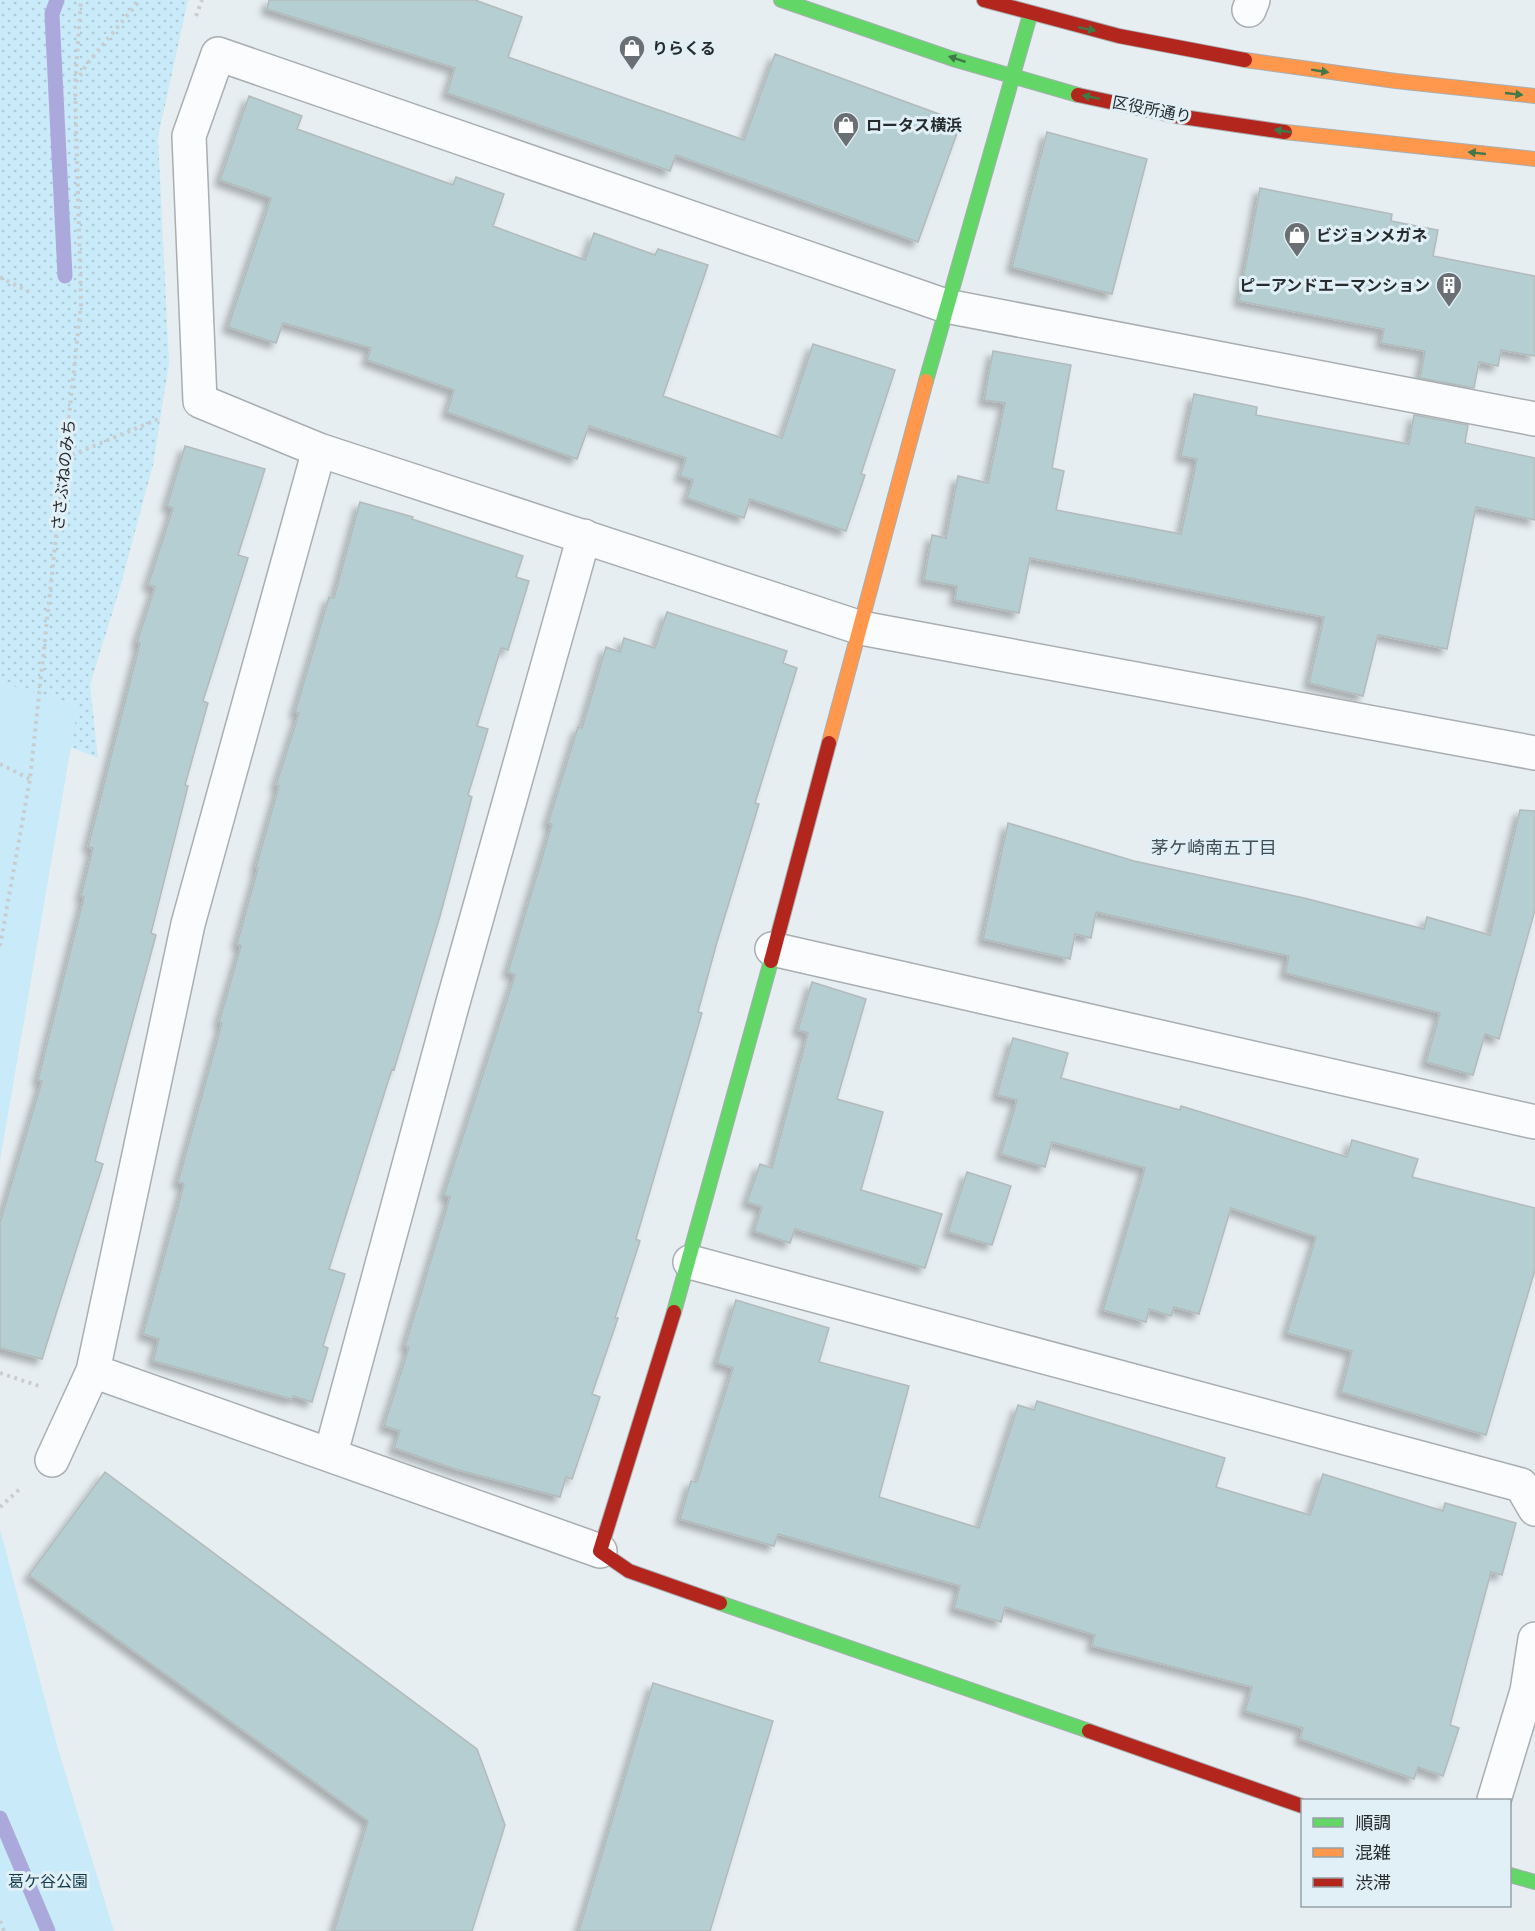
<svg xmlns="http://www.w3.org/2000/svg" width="1535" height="1931" font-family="'Fira Sans Condensed','Noto Sans JP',sans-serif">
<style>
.grass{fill:url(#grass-dots)}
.green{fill:#c9eaf9}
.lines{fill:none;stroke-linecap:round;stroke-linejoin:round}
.stream{stroke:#aba9db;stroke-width:15}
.building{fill:#b4ced1;stroke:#b3babb;stroke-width:1.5;filter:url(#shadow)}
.street-casing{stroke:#a8aeb1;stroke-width:36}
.fast-casing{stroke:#a8aeb1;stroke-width:16}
.slow-casing{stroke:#a8aeb1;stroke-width:16}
.jam-casing{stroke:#a8aeb1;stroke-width:16}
.path{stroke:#cacdd0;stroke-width:4;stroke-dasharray:3 4.5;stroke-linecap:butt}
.street{stroke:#fbfcfd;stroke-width:33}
.fast{stroke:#63d668;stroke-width:14}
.slow{stroke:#ff974d;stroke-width:14}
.jam{stroke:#b3261e;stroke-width:14}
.oneway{fill:#417848}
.labels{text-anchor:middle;stroke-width:6;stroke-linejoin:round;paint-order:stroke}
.poi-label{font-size:16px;font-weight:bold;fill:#262b2e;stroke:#e1eff6;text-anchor:start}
.street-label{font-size:16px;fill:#262b2e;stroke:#e1eff6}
.park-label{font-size:16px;fill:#103848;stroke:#e1eff6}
.neighbourhood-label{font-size:18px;fill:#424e54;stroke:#e1eff6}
</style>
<defs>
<pattern id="grass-dots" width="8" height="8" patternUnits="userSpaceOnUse" patternTransform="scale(1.5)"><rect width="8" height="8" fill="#c9eaf9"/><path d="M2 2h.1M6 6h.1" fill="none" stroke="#acc9d6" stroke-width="1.8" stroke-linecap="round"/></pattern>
<filter id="shadow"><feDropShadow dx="-5.5" dy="5.5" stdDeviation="3" flood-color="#0004"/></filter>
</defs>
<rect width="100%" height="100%" fill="#e6eef1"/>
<!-- grass -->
<path class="grass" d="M0 0H188L158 137 169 363 153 465 119 591 90 685 98 758 0 719Z"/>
<!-- green -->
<path class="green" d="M0 682 78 706 0 1161Z
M0 1529 58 1749 114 1931H0Z"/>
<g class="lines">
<!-- stream -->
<path class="stream" d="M57 0 52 14 65 276
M0 1818 48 1931"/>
</g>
<!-- building -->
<path class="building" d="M269 0H475L522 17 508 57 744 140 775 54 961 122 918 242 676 155 670 171 447 93 455 68 267 9Z
M249 96 302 116 297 129 453 185 456 177 504 194 493 226 585 260 594 233 655 255 658 249 708 265 663 396 782 438 813 344 895 370 861 474 865 475 846 531 750 499 744 518 687 498 693 480 680 476 686 458 589 426 577 459 447 412 454 390 367 360 371 348 283 323 276 343 228 327 271 198 220 180Z
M1047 132 1147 159 1112 294 1012 267Z
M1260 188 1392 214 1391 221 1438 230 1433 256 1535 276V356L1501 350 1498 366 1479 362 1474 388 1420 378 1425 351 1381 343 1384 329 1239 301Z
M993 351 1071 365 1052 468 1064 471 1056 510 1181 534 1197 459 1181 456 1194 394 1257 407 1256 415 1409 444 1414 415 1468 425 1465 443 1535 458V520L1476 507 1447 649 1378 635 1363 696 1309 683 1324 617 1030 558 1019 613 955 600 957 586 924 580 932 535 946 538 958 476 988 483 1005 403 984 400Z
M185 446 265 469 238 555 248 558 203 701 208 703 185 785 188 786 151 933 156 935 95 1161 103 1164 42 1359 0 1348V1222L42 1081 38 1080 84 897 81 896 93 848 88 847 140 643 137 642 155 587 148 585 173 508 167 506Z
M360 502 413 517 412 519 523 556 516 577 529 581 508 650 501 648 477 726 488 729 468 795 472 797 440 916 394 1070 392 1069 329 1269 345 1274 323 1346 328 1348 312 1402 293 1396 292 1399 153 1361 159 1339 143 1334 184 1184 178 1182 222 1023 219 1022 241 946 237 944 258 868 256 867 279 786 276 785 299 713 295 712 329 597 334 598Z
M667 612 787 651 783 663 797 668 755 803 759 804 717 942 698 1012 702 1013 636 1239 640 1241 615 1318H618L592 1394 600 1397 572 1479 566 1477 560 1497 455 1469 394 1448 400 1431 384 1426 409 1347 405 1346 450 1197 444 1195 515 975 508 972 552 824 548 823 578 727 582 728 606 647 620 652 624 638 655 648Z
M1520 810 1535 811V910L1499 1039 1485 1034 1473 1075 1426 1062 1440 1013 1285 973 1289 956 1096 912 1091 938 1075 934 1070 959 983 939 1008 823 1134 861 1304 898 1424 929 1427 917 1490 935Z
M812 982 866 999 837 1099 883 1112 861 1190 942 1214 925 1268 795 1229 790 1243 754 1231 762 1207 747 1202 760 1164 772 1168 808 1033 798 1030Z
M1013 1038 1068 1053 1061 1078 1180 1110 1181 1106 1347 1157 1352 1140 1418 1159 1412 1177 1535 1208V1270L1486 1435 1341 1392 1352 1351 1287 1333 1316 1237 1231 1208 1199 1314 1174 1307 1171 1316 1149 1309 1146 1322 1103 1310 1145 1168 1052 1142 1045 1167 1001 1154 1017 1100 997 1095Z
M967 1172 1011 1186 992 1245 948 1232Z
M736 1300 829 1328 819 1362 909 1386 879 1497 979 1528 1018 1405 1034 1410 1037 1401 1225 1458 1216 1487 1310 1515 1323 1474 1443 1511 1445 1503 1516 1523 1502 1575 1491 1572 1450 1725 1459 1728 1443 1776 1418 1767 1414 1779 1300 1739 1303 1728 1245 1711 1252 1687 1092 1646 1095 1635 1005 1607 1001 1622 954 1608 960 1586 778 1534 774 1546 680 1519 691 1481 697 1482 733 1368 717 1363Z
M105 1472 477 1749 505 1825 472 1931H334L368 1821 29 1575Z
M653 1683 773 1721 710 1931H579Z"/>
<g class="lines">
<!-- street casing -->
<g class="street-casing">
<path id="street" d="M1249 10 1253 0
M1535 419 946 306 218 54 189 136 200 401 319 450 861 628 1535 753
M319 450 188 924 93 1371 600 1551
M772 949 1535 1122
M690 1262 1521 1485 1535 1509
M331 1453 452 1006 584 536
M52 1460 93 1371
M1494 1800 1527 1691 1535 1639"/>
</g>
<!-- fast casing -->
<g class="fast-casing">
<path id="fast" d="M781 0 953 59 1078 95
M926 381 1030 15
M674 1312 771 961
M720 1603 1089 1731
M1510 1875 1535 1882"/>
</g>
<!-- slow casing -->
<g class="slow-casing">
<path id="slow" d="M1245 60 1396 81 1535 96
M1285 132 1535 159
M829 743 926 381"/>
</g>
<!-- jam casing -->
<g class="jam-casing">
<path id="jam" d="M984 0 1119 36 1245 60
M1078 95 1176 116 1285 132
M771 961 829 743
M674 1312 600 1551 629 1571 720 1603
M1089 1731 1302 1806"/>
</g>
<!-- path -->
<path class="path" d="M196 16 202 0
M76 82 87 64 140 0
M0 277 29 292
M65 458 161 418
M0 764 30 779
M0 946 30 779 81 304 75 85 81 0
M0 1373 39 1386
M0 1507 22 1487
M0 1921 4 1931"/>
<!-- street -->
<use href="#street" class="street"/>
<!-- fast -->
<use href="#fast" class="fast"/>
<!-- slow -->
<use href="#slow" class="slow"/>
<!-- jam -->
<use href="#jam" class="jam"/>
</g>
<!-- one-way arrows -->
<defs><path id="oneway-solid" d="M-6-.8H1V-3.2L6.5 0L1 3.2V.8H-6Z" transform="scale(1.5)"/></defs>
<g class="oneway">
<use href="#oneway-solid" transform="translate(1087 29) rotate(12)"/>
<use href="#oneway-solid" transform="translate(957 59) rotate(-162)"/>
<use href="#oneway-solid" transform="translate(1320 71) rotate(9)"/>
<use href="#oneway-solid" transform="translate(1514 94) rotate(6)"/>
<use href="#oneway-solid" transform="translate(1091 97) rotate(-168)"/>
<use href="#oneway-solid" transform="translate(1283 131) rotate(-171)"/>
<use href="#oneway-solid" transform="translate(1477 153) rotate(-174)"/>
</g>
<!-- icons -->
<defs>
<g id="shop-pin" transform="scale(1.35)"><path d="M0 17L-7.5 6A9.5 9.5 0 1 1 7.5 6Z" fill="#696f72" stroke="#e1eff6"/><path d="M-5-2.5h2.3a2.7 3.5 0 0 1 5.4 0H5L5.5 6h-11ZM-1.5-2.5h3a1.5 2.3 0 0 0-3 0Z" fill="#fff"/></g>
<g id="building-pin" transform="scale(1.35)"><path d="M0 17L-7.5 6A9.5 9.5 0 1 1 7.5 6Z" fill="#696f72" stroke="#e1eff6"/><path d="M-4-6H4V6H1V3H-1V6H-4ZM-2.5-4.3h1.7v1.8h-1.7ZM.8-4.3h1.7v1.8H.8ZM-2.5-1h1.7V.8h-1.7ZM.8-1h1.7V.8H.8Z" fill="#fff"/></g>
</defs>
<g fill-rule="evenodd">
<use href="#shop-pin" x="632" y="48"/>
<use href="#shop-pin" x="846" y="125"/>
<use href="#shop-pin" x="1297" y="235"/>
<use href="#building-pin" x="1449" y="285"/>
</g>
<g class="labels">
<!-- poi labels -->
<g class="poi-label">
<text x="652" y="54">りらくる</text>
<text x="866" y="131">ロータス横浜</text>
<text x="1316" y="241">ビジョンメガネ</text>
<text x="1430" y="291" text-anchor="end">ピーアンドエーマンション</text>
</g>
<!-- street labels -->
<g class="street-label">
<text transform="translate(1152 109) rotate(11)" y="6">区役所通り</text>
<text transform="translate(63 475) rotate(-84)" y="6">ささぶねのみち</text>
</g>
<!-- park labels -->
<g class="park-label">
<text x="48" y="1887">葛ケ谷公園</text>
</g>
<!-- neighbourhood labels -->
<g class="neighbourhood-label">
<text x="1214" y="854">茅ケ崎南五丁目</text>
</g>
</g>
<!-- legend -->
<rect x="1301" y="1799" width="210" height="108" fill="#e1eff6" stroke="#96a1a6" stroke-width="1.5"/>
<rect x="1313" y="1818" width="30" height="9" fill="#63d668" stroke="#96a1a6" stroke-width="1.5"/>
<text x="1355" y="1829" font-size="18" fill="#262b2e">順調</text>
<rect x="1313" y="1848" width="30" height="9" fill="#ff974d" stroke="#96a1a6" stroke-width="1.5"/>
<text x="1355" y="1859" font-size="18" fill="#262b2e">混雑</text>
<rect x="1313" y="1878" width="30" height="9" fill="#b3261e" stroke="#96a1a6" stroke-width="1.5"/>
<text x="1355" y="1889" font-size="18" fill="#262b2e">渋滞</text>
</svg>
